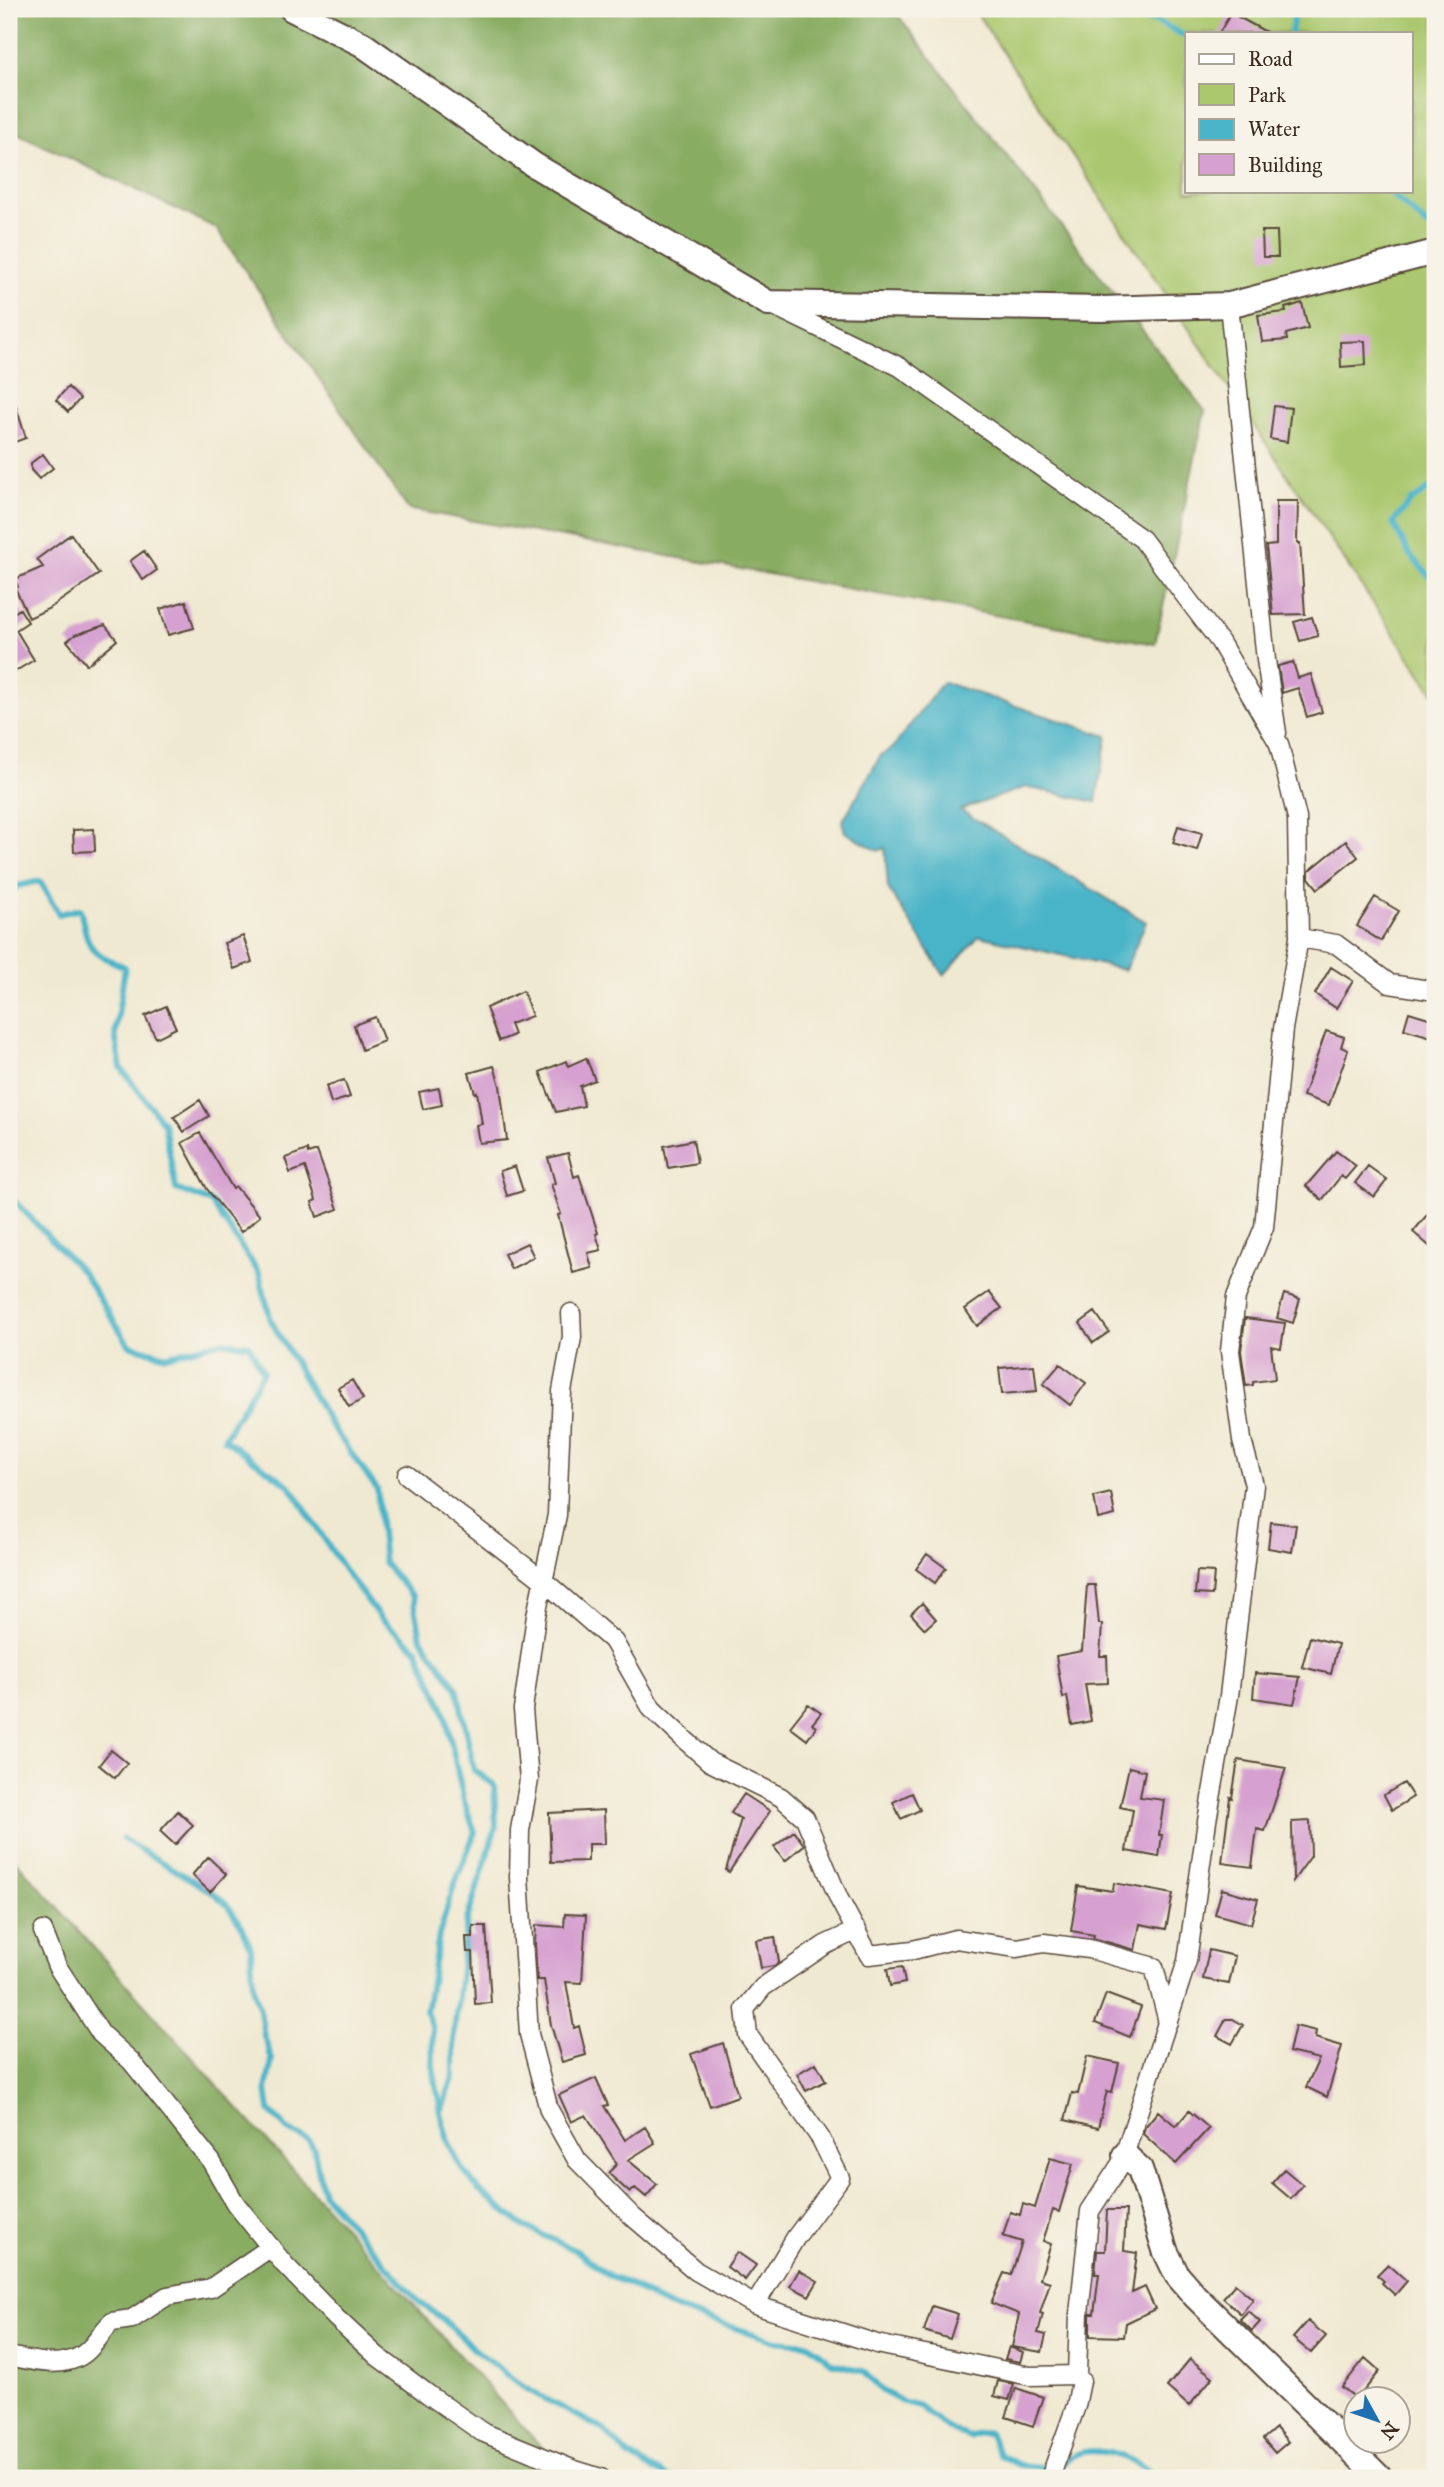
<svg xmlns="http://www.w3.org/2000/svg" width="1444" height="2487" font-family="'IM FELL Great Primer',serif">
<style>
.green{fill:#abc86f;stroke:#737946;stroke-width:2;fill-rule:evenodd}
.forest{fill:#88ac62;stroke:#626b40;stroke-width:2}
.water{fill:#4ab4c8;stroke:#426f73;stroke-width:2}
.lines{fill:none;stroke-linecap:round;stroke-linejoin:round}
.stream{stroke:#4ab4c8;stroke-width:6}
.building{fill:#d6a0d0}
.street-casing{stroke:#564739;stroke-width:21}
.secondary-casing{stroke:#564739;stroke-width:28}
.street{stroke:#fff;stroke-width:18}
.secondary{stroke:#fff;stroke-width:24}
</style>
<rect width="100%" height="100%" fill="#f7f3e8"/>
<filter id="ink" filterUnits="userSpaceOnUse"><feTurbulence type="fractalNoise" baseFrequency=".0143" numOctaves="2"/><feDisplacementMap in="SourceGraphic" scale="14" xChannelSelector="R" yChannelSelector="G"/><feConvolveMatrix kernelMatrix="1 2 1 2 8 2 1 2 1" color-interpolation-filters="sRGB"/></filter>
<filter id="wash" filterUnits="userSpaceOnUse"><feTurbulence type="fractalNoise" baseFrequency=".00686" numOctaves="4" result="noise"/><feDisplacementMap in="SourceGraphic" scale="28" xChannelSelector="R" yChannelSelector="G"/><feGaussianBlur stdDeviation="1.57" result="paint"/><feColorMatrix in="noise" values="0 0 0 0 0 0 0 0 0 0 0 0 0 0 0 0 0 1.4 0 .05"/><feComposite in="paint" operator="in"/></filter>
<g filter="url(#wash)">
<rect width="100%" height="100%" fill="#f0e9d2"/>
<!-- green -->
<path class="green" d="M974 9H1435V695ZM1187 33H1411V191H1187Z"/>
<!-- forest -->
<path class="forest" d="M9 9H893L1205 411 1155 644 408 509 216 228 9 129Z
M9 1853 569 2478H9Z"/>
<!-- water -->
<path class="water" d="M943 682 1107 736 1096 802 1026 787 960 810 1146 922 1125 970 979 936 944 975 888 888 885 848 878 851 845 832 842 822 881 755 892 749Z"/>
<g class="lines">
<!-- stream -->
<path class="stream" d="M1104 9 1158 22 1187 37
M1291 33 1295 9
M1388 191 1429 227
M1435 485 1411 501 1393 523 1409 554 1435 582
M9 894 17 886 40 881 59 914 80 909C89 949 87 951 125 967L115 1035 121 1068 164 1124 176 1189 211 1202 259 1273 271 1321 330 1424 377 1489 384 1563 413 1597 421 1638 457 1688 474 1770 494 1785 496 1827 467 1920 454 2031V2075L441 2112
M9 1195 83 1273 129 1345 166 1356 220 1342 249 1345 263 1372 224 1439 290 1486 345 1571 381 1619 417 1649 444 1710 464 1801 475 1832 453 1889 439 1935 426 2012 432 2028 433 2067 443 2123 448 2141 459 2164 478 2189 498 2206 524 2226 578 2252 610 2277 627 2283 657 2301 673 2308 776 2341 809 2344 832 2363 863 2371 882 2391 901 2401 919 2406 946 2427 969 2437 979 2433H989L1000 2455 1019 2465 1049 2468
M123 1839 215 1894 227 1905 242 1926 251 1948 253 1987 260 2010 264 2036 272 2060 266 2089 269 2110 288 2130 308 2140 314 2149 323 2193 419 2302 443 2319 475 2350 523 2387 604 2430 629 2456 669 2478
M1063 2463C1083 2439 1138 2456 1155 2478"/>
</g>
<g id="blocks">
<!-- building -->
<path class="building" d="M1231 13 1268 33H1219Z
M1262 231H1277L1278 257H1263Z
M1302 303 1308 328 1286 334 1287 340 1262 342 1258 315 1286 312 1285 308Z
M1365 341 1366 365 1341 367 1340 342Z
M68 387 80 399 68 412 56 400Z
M12 394 26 438 9 444V395Z
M1274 406 1291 408 1287 442 1270 439Z
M43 454 53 468 39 479 31 470V463Z
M1276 501H1298L1297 543H1300L1305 614 1273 615 1266 546 1276 545Z
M71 534 99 574 50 608 29 618 15 588 18 587 15 579 43 567 37 559Z
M144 551 157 570 143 580 130 561Z
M186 601 194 628 168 635 160 609Z
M20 609 28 622 16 630 34 660 9 675V616Z
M1312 617 1318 636 1300 641 1294 622Z
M105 625 117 640 87 665 67 641 75 635Z
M1293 662 1298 678 1311 674 1322 712 1307 717 1298 688 1282 693 1278 666Z
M1178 826 1202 833 1197 850 1173 843Z
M94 829 95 851 74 852 73 830Z
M1346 841 1358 857 1318 889 1309 878V871Z
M1375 897 1399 911 1381 941 1357 926Z
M243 936 252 962 234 969 224 943Z
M1331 967 1353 981 1336 1008 1315 994Z
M523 991 532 1016 510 1024 514 1035 499 1041 486 1008Z
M166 1006 176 1028 156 1038 145 1016Z
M1409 1012 1435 1020V1038L1404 1029Z
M375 1017 384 1041 362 1050 354 1025Z
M1326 1031 1344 1037 1341 1047 1348 1050 1329 1105 1303 1096Z
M586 1058 595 1080 580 1086 584 1106 556 1112 540 1072 566 1061 568 1066Z
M494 1066 500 1086 507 1140 479 1143 476 1125 482 1124 477 1092 475 1093 469 1073Z
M344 1080 350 1097 331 1103 326 1086Z
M439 1088 442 1105 423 1109 419 1092Z
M200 1100 209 1116 184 1132 174 1117Z
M200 1133 233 1189 236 1187 260 1216 241 1232 207 1189 182 1143Z
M693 1140 697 1163 668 1168 664 1146Z
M307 1150 308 1154 317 1151 338 1209 317 1217 312 1202 316 1200 305 1167 290 1173 285 1158Z
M1336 1151 1356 1166 1345 1179 1341 1176 1322 1200 1306 1186Z
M568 1153 574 1177 579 1175 598 1233 596 1234 601 1250 588 1253 592 1268 573 1273 558 1215 561 1214 551 1184 555 1183 548 1158Z
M515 1166 523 1191 507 1196 500 1171Z
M1368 1166 1387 1180 1374 1197 1355 1183Z
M1435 1205V1251L1413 1232Z
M527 1243 534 1257 511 1269 504 1254Z
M989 1292 1002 1308 977 1326 965 1309Z
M1284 1294 1300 1299 1293 1323 1277 1318Z
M1095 1312 1109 1332 1093 1343 1080 1323Z
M1245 1318 1285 1323 1281 1348 1271 1346 1275 1379 1253 1382V1385L1246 1386 1241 1351Z
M1060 1364 1086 1383 1070 1405 1043 1384Z
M1034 1365 1037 1391 1002 1394 999 1368Z
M352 1380 363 1399 349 1407 338 1388Z
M1111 1493 1115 1515 1098 1519 1094 1497Z
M1271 1522 1296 1525 1292 1552 1268 1548Z
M927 1554 946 1568 935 1583 916 1569Z
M1197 1571 1214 1572 1212 1595 1195 1594Z
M1087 1585H1095L1099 1624H1102L1100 1656H1107L1108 1683 1085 1684 1091 1721 1072 1725 1067 1696 1063 1698 1056 1656 1082 1651Z
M922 1603 936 1619 925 1629 911 1614Z
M1310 1637 1338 1644 1331 1674 1302 1667Z
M1255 1673 1300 1677 1294 1704 1253 1698Z
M808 1704 821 1713 812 1724 816 1727 807 1740 790 1727Z
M111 1750 127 1763 115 1778 99 1765Z
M1238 1760 1286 1768 1265 1831 1257 1829 1252 1867 1222 1863 1230 1797 1232 1798Z
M1129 1767 1145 1771 1140 1797 1164 1800 1159 1835H1162L1159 1857 1126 1851 1133 1810 1120 1807Z
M1404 1783 1413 1797 1392 1810 1384 1795Z
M912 1793 920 1810 901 1819 893 1802Z
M744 1794 770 1811 729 1872 726 1870 741 1819 731 1813Z
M604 1810 605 1844H588V1861L551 1862 549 1813Z
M178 1811 193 1825 175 1845 160 1831Z
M1310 1821 1311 1856 1293 1881 1292 1822Z
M794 1831 804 1845 785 1861 774 1847Z
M208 1857 226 1874 210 1892 192 1875Z
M1114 1883 1173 1894 1166 1929 1140 1924 1135 1950 1093 1938 1094 1935 1071 1931 1078 1886 1113 1891Z
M1222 1889 1258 1899 1251 1924 1215 1914Z
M565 1914 586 1915 582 1983 566 1982 574 2028 579 2026 586 2055 562 2062 551 2025 544 1980H537L535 1944 536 1925 564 1927Z
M473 1926H486L491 2003 475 2004 473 1952H467L466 1937H473Z
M775 1937 779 1962 774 1966 761 1968 756 1940Z
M1209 1950 1235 1956 1229 1984 1203 1979Z
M902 1967 905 1983 890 1986 887 1969Z
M1106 1994 1141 2007 1130 2037 1095 2023Z
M1226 2019H1233L1243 2025 1232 2044 1217 2036Z
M1295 2026 1316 2031 1315 2038 1342 2046 1327 2097 1306 2087 1319 2059 1289 2052Z
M723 2043 738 2096 710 2106 691 2054Z
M1087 2056 1119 2063 1112 2092 1107 2091 1098 2128 1065 2120 1072 2093 1078 2094Z
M816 2063 826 2081 806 2091 797 2074Z
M596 2078 608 2105 604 2106 625 2140 645 2127 655 2143 628 2160 657 2184 646 2197 635 2188 630 2193 608 2173 617 2164 586 2115 571 2122 559 2095Z
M1158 2111 1176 2126 1189 2111 1209 2128 1176 2164 1143 2134 1145 2127Z
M1050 2158 1073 2164 1059 2212 1053 2210 1043 2241 1051 2244 1040 2279 1050 2282 1040 2313 1043 2314 1038 2333 1046 2335 1042 2352 1012 2347 1019 2314 991 2303 1004 2273 1011 2275 1022 2242 1003 2236 1010 2212 1020 2215 1023 2204 1035 2208Z
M1284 2169 1303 2185 1291 2199 1272 2183Z
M1107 2210H1126L1124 2251 1137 2253 1132 2293 1145 2287 1155 2309 1126 2323 1124 2337 1090 2336V2314H1094L1099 2274H1095L1097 2251H1105Z
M737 2252 756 2265 745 2280 727 2267Z
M1388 2264 1407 2281 1395 2295 1382 2283 1384 2281 1377 2275Z
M799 2270 818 2281 809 2296 790 2286Z
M1235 2284 1253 2299 1241 2314 1223 2298Z
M932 2306 958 2314 950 2339 924 2331Z
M1248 2311 1260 2322 1252 2331 1240 2319Z
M1308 2321 1326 2336 1311 2353 1293 2338Z
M1009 2347 1023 2352 1020 2362 1005 2359Z
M1365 2358 1380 2371 1357 2399 1342 2387Z
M1190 2359 1213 2377 1189 2406 1167 2387Z
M998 2381 1014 2384 1009 2400 994 2396Z
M1016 2388 1043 2397 1033 2426 1006 2417Z
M1276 2428 1288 2442 1275 2453 1263 2439Z"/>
</g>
</g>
<g filter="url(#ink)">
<use href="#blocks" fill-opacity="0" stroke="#564739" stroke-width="2"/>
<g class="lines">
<!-- street casing -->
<g class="street-casing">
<path id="street" d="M1229 305 1266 660 1277 733
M774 306 900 367 1142 539 1220 642 1279 744 1297 818 1299 938 1283 1029 1264 1227 1236 1297 1230 1351 1242 1440 1254 1485 1229 1696 1207 1821 1187 1961 1122 2162 1090 2211 1079 2314 1077 2375 1081 2381 1076 2406 1050 2478
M1299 938 1336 944 1390 984 1435 991
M571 1313 572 1337 562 1391 557 1515 536 1616 523 1709 529 1780 520 1830 519 1877 529 2034 549 2110 577 2160 633 2217 696 2271 755 2305 877 2344 1030 2376 1077 2375
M407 1475 544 1581 614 1642 652 1709 685 1740 710 1762 781 1797 805 1818 839 1899 869 1955 913 1950 956 1939 1017 1948 1044 1943 1089 1949 1154 1967 1168 2022
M43 1931 57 1966 101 2034 131 2061 211 2161 235 2203 284 2264 336 2318 377 2356 429 2395 482 2432 572 2469 601 2478
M755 2305 796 2237 840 2178 821 2139 748 2035 745 2009 763 1987 825 1945 857 1930
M9 2356C36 2362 71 2371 91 2347 99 2339 103 2330 112 2322L132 2319 167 2296 211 2288 271 2247"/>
</g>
<!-- secondary casing -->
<g class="secondary-casing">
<path id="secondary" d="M292 9 362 44 534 165 768 303 1102 309 1229 305 1435 252
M1125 2155 1140 2169 1165 2250 1177 2275 1195 2296 1380 2478"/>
</g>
<!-- street -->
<use href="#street" class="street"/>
<!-- secondary -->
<use href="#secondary" class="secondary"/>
</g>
</g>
<!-- margin -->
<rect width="1444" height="2487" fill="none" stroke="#f7f3e8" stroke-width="35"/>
<!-- legend -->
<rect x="1185" y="32" width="228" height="161" fill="#f7f3e8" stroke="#aca397" stroke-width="2"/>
<rect x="1199" y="54" width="35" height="10" fill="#ffffff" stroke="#aca397" stroke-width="2"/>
<text x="1248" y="66" font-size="21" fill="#3b2a1e">Road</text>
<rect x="1199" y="84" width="35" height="21" fill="#abc86f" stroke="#aca397" stroke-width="2"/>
<text x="1248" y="102" font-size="21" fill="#3b2a1e">Park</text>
<rect x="1199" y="119" width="35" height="21" fill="#4ab4c8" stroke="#aca397" stroke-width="2"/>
<text x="1248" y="136" font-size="21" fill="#3b2a1e">Water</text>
<rect x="1199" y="154" width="35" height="21" fill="#d6a0d0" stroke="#aca397" stroke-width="2"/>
<text x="1248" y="172" font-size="21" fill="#3b2a1e">Building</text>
<!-- north arrow -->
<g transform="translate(1377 2420) rotate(130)"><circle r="33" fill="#f7f3e8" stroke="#aca397" stroke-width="2"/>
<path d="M0-5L12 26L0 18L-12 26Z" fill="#1f6fb2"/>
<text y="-10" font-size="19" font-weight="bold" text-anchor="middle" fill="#3b2a1e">N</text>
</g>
</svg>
